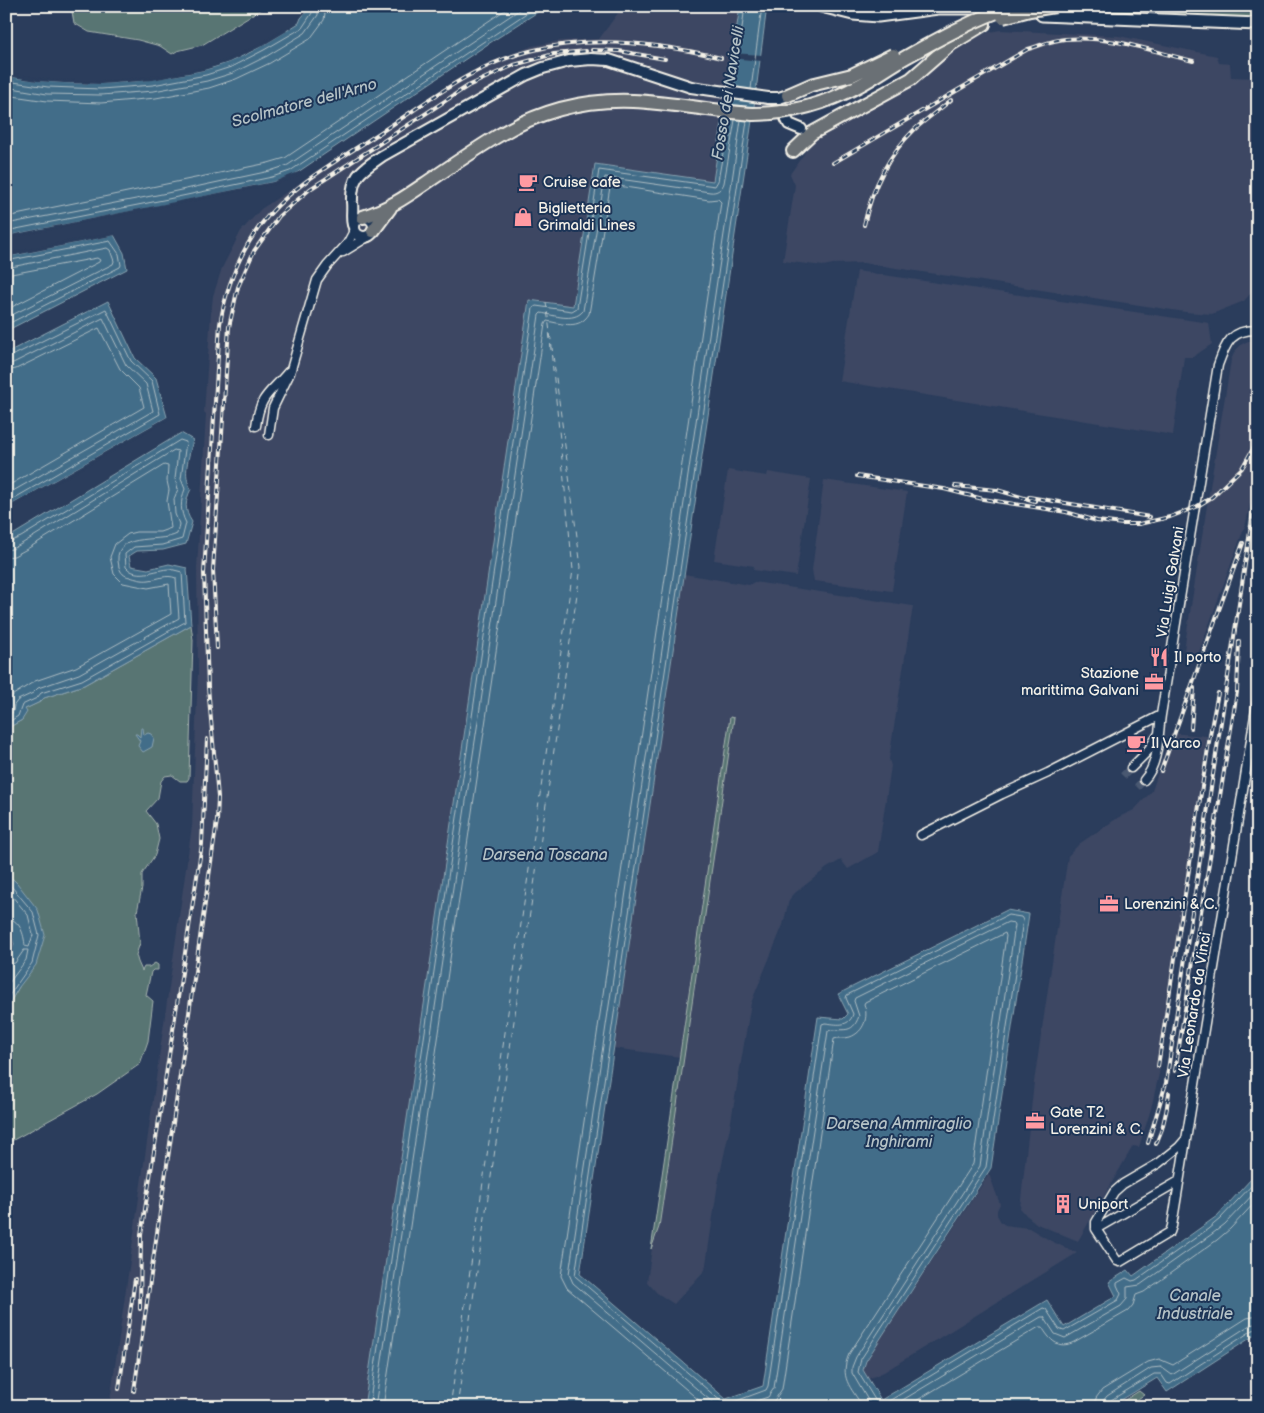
<svg xmlns="http://www.w3.org/2000/svg" width="1264" height="1413" font-family="'Balsamiq Sans',sans-serif">
<style>
.built{fill:#3c4763}
.green{fill:#587573;stroke:#a6b3ae}
.water{fill:#426d89;stroke:#89a2af}
.pier{fill:#2b3d5c}
.lines{fill:none;stroke-linecap:round;stroke-linejoin:round}
.shore{stroke:#adbcc2;stroke-width:1}
.ferry{stroke:#b6c3c7;stroke-width:1;stroke-dasharray:6 5;stroke-linecap:butt}
.minor-tunnel{stroke:#495871;stroke-width:8;stroke-dasharray:8 4;stroke-linecap:butt}
.minor-casing{stroke:#f4f1e8;stroke-width:11}
.tertiary-casing{stroke:#f4f1e8;stroke-width:14}
.secondary-casing{stroke:#f4f1e8;stroke-width:15}
.trunk-casing{stroke:#f4f1e8;stroke-width:16}
.minor{stroke:#1d3557;stroke-width:8}
.tertiary{stroke:#1d3557;stroke-width:10}
.secondary{stroke:#1d3557;stroke-width:11}
.trunk{stroke:#6a7074;stroke-width:12}
.rail-casing{stroke:#f4f1e8;stroke-width:4}
.rail{stroke:#1d3557;stroke-width:2;stroke-dasharray:5.5;stroke-linecap:butt}
.trunk-bridge-casing{stroke:#f4f1e8;stroke-width:16;stroke-linecap:butt}
.trunk-bridge{stroke:#6a7074;stroke-width:12}
.labels{text-anchor:middle;stroke-width:4;stroke-linejoin:round;paint-order:stroke}
.poi-label{font-size:15px;fill:#f4f1e8;stroke:#1d3557;text-anchor:start}
.street-label{font-size:15px;fill:#f4f1e8;stroke:#1d3557}
.water-label{font-size:16px;font-style:italic;fill:#b6c3c7;stroke:#1d3557}
</style>
<rect width="100%" height="100%" fill="#2b3d5c"/>
<filter id="ink" filterUnits="userSpaceOnUse"><feTurbulence type="fractalNoise" baseFrequency=".02" numOctaves="2"/><feDisplacementMap in="SourceGraphic" scale="10" xChannelSelector="R" yChannelSelector="G"/><feConvolveMatrix kernelMatrix="1 2 1 2 8 2 1 2 1" color-interpolation-filters="sRGB"/></filter>
<g filter="url(#ink)">
<!-- built -->
<path class="built" d="M625 6H740L713 181 595 164 573 306 529 300 364 1407H145V1405L110 1401 192 826 198 672 197 568 206 414 204 412 211 313 213 296 222 268 241 231 261 209 457 79 485 64 532 46 559 41 599 39 618 13Z
M1000 30 1119 36 1217 56 1219 63 1230 64 1231 77 1258 78V285L1244 301 1212 314 1185 312 863 263 833 264 823 266 783 261 795 185 790 174 816 136 950 52 985 33Z
M857 271 1209 323 1212 344 1193 357H1184L1173 435 839 381Z
M1248 341H1258V427L1249 450 1258 454V457L1250 504 1246 523 1198 655 1184 650 1209 493 1231 360 1235 351 1242 344Z
M728 470 767 476 768 472 811 479 796 576 753 570 754 566 714 560Z
M824 480 907 492 892 591 814 581 812 570Z
M684 574 749 585 754 582 913 606 889 759 891 766 878 852 848 869 841 860 827 868 795 893 789 900 783 925 751 1003 730 1127 718 1183 706 1264 705 1270 674 1304 657 1293 647 1282 680 1057 613 1048Z
M1171 733 1207 736 1159 1074 1151 1109 1139 1147 1133 1146 1078 1241 1037 1224 1026 1215 1020 1208 1034 1082 1068 856 1079 844 1119 817 1134 810 1152 791Z
M989 1174 1000 1204 997 1210V1215L1001 1222 1005 1225 1029 1228 1051 1241 1077 1253 884 1372 868 1379 863 1370 866 1361Z"/>
<!-- green -->
<path class="green" d="M71 6H266L202 45 177 51 172 54 160 46 138 40 89 32 74 23Z
M993 6H1258V18L1094 12Z
M191 625 193 640 189 778 187 781H180L172 775 165 776 161 781 158 798 146 811 156 824 159 839 155 855 142 874V888L137 912 140 943 136 955 138 962 142 971 144 967H149L155 963 158 965V970H153L151 972 146 995 153 1001 148 1041 140 1064 97 1094 6 1144V1009L19 987 17 883 6 873V729L22 720 25 709 40 702 44 698 84 685Z
M730 717 734 718 659 1227 651 1249Z
M1139 1391 1144 1395 1125 1407H1114Z"/>
<!-- water -->
<path class="water" d="M306 6H547L485 46 292 176 273 182 169 204 6 236V76C64 86 120 86 177 75 195 72 212 69 229 62 254 52 277 37 299 23L301 18 307 11Z
M740 6H767L753 114 580 1274 726 1399 763 1386 818 1017 843 1019 848 1014 838 994 1007 910 1029 914 991 1168 866 1361 863 1370 881 1400 1047 1300 1064 1327 1116 1296 1109 1282 1128 1270 1133 1276 1217 1216 1252 1178 1254 1166 1258 1161V1333L1167 1392 1157 1378 1110 1407H364L529 300 573 306 595 164 713 181Z
M114 235 124 253 127 269 6 331V257Z
M108 301 135 358 156 378 167 417 6 508V353Z
M181 433 193 440C189 457 182 474 191 489 185 501 184 510 192 522L186 544 163 550 137 551 129 556 131 566 148 569 169 564 187 568 191 625 84 685 44 698 40 702 25 709 27 712 22 720 6 729V539Z
M141 728H143L144 735 148 733 151 734 154 738 152 747 143 752 138 746 140 741 135 734H137L140 737Z
M6 873 17 883 38 910 45 935 36 965 19 987 6 1009V958L14 944 9 930 6 929Z"/>
<!-- pier -->
<path class="pier" d="M285 29 287 31 262 46 229 62 204 70 153 80 101 84 64 83 37 81 6 76V73L49 80 100 82 152 77 204 68 228 60 261 44Z
M731 53 763 55 762 61 730 58Z
M301 171V174L293 178 274 184 6 238V236L273 182Z
M113 233 116 235 6 257V254Z
M169 416 168 419 6 511V508Z"/>
<g class="lines">
<!-- shore -->
<path class="shore" d="M6 81 48 87 101 89 153 85 206 75 231 67 264 50 302 28 312 13 311 6
M6 87 47 94 101 95 154 91 207 81 233 73 267 56 305 33 318 15V6
M734 87 745 6
M751 89 762 6
M6 95 47 101 101 103 156 98 209 88 236 79 270 63 310 39 324 20 326 6
M747 121 575 1276 723 1403 728 1404 766 1390 768 1386 822 1024 825 1023C836 1024 849 1028 853 1014L846 998 847 995 1008 915 1021 917 1023 920 986 1167 861 1359 858 1372 877 1403 884 1404 1043 1308 1046 1309 1059 1329 1064 1331 1118 1300 1121 1294 1117 1285V1283L1126 1278 1132 1281 1136 1280 1208 1229 1220 1219 1255 1182 1258 1175
M6 217 268 163 285 158 511 6
M6 224 167 193 270 171 288 165 525 6
M6 231 168 199 272 177 290 171 537 6
M6 261 110 241 119 254 121 265 120 267 6 325
M6 268 107 248 110 250 114 261 113 264 6 318
M6 275 97 258 100 260 99 262 6 310
M6 357H10L106 309 131 361 152 381 160 414 6 503
M6 364 13 363 103 318 126 365 146 384 153 411 6 495
M6 371 16 369 99 328 120 369 139 388 144 407 6 487
M6 543 21 537 180 440 186 442 181 479 185 489C180 502 180 511 186 523L182 539 162 545 134 547 125 554 126 567C137 580 156 569 170 569 174 570 178 571 182 572L185 622 82 680 41 693 37 698 22 705 18 716 6 724
M6 550 12 549 23 543 174 450 178 451 175 479 178 489 174 499 175 514 179 524 177 534C158 544 110 530 119 567 121 573 124 576 130 577 136 579 143 581 149 580 159 579 166 574 176 578L179 618 79 674 38 688 33 693 18 700 14 705 13 712 6 716
M6 557 14 556 27 549 164 465 168 466 167 481 169 490 167 501 171 528 160 532H136L128 534 115 544 110 557 114 574 123 583 148 588 169 584 171 614 76 667 35 681 13 695 6 707
M6 880 33 912 39 935 32 963 6 1000
M6 889 28 915 33 935 29 947 25 946C24 934 20 919 6 918
M6 965 15 963 24 950H28L26 960 6 987
M369 1407 533 308 536 306 572 311 577 308 599 170 715 186 718 181 729 119
M375 1407 539 315 541 313C554 315 573 323 583 311L605 177 710 192C717 193 722 189 724 183L735 120
M383 1407 545 324 547 321C563 324 579 330 589 314L610 187 612 185 709 200 718 199 721 202 561 1276 567 1288 707 1407
M718 1407 573 1283 569 1274 741 120
M738 1407 768 1397 774 1388 828 1031C842 1027 852 1036 859 1016L854 1001 855 998 1008 922 1014 923 1015 925 980 1166 856 1357 852 1367V1373L872 1407
M761 1407 774 1401 782 1389 834 1039C839 1037 844 1039 850 1037 864 1032 869 1017 864 1004L865 1002 1005 933 1006 936 973 1164 849 1354C839 1378 850 1386 863 1407
M891 1407 1041 1317H1044L1055 1334 1065 1338 1121 1306 1127 1299V1287L1140 1285 1212 1234 1225 1224 1258 1189
M906 1407 1039 1327H1042C1050 1340 1058 1350 1074 1342L1128 1311 1133 1305 1136 1295 1144 1292 1217 1240 1230 1229 1258 1199
M1095 1407 1096 1398 1102 1390 1148 1362 1159 1359 1173 1365 1247 1318 1258 1316
M1102 1407 1103 1401 1107 1396 1151 1368 1161 1367 1172 1375 1250 1325 1258 1323
M1108 1407 1111 1400 1154 1374H1161L1167 1383 1170 1384 1253 1330 1258 1329"/>
<!-- ferry -->
<path class="ferry" d="M450 1407 573 570 549 330
M457 1407 581 567 546 302"/>
<!-- minor-tunnel -->
<path class="minor-tunnel" d="M1123 776 1131 768
M1137 787 1144 780"/>
<!-- minor casing -->
<g class="minor-casing">
<path id="minor" d="M343 252 369 236
M256 426C260 394 270 394 288 372
M269 435 273 408 290 373 317 280 327 266 347 244 354 231
M1131 768 1147 752 1158 735
M1144 780C1159 764 1158 736 1161 715
M921 835 1002 794 1048 773 1161 715 1218 365C1226 343 1231 329 1258 330
M1185 1140 1179 1147 1159 1163 1123 1184 1114 1192 1096 1222V1229L1117 1261 1120 1262 1170 1232 1172 1226 1258 697
M1096 1229 1179 1181"/>
</g>
<!-- tertiary casing -->
<g class="tertiary-casing">
<path id="tertiary" d="M786 118 789 124 801 129
M354 227a10 10 0 1 1 20 0a10 10 0 1 1-20 0Z
M353 225C351 217 353 210 352 202 351 175 362 170 382 156L526 75 543 68 569 61 591 59 609 60 691 87 768 98H779L788 95"/>
</g>
<!-- secondary casing -->
<g class="secondary-casing">
<path id="secondary" d="M821 6 853 14 878 16 938 8H978
M1042 15 1258 24"/>
</g>
<!-- trunk casing -->
<g class="trunk-casing">
<path id="trunk" d="M793 151 812 133 911 79 951 44 984 24
M363 217C389 209 407 196 429 181 451 166 473 151 496 137 537 112 584 99 633 101 673 103 713 111 753 114
M373 231 390 208"/>
</g>
<!-- minor -->
<use href="#minor" class="minor"/>
<!-- tertiary -->
<use href="#tertiary" class="tertiary"/>
<!-- secondary -->
<use href="#secondary" class="secondary"/>
<!-- trunk -->
<use href="#trunk" class="trunk"/>
<!-- rail casing -->
<g class="rail-casing">
<path id="rail" d="M592 50 619 51 665 59
M833 163 1028 49C1039 46 1052 40 1065 39 1109 35 1151 51 1193 61
M864 225C872 189 887 156 914 130 926 119 939 110 951 100
M857 476 944 489 983 499 1066 512 1097 521 1123 524H1139L1170 517 1196 507 1212 497 1242 468 1258 440
M955 486 997 490 1035 501
M1029 497 1150 517
M217 648 213 570 229 327 238 287 254 251 279 216 310 189 468 86 514 65 554 54 586 51
M1191 728 1194 688
M1161 771 1243 543
M1158 1066 1212 723 1218 693
M1175 1071 1237 692 1239 641
M1166 1113 1169 1093
M1148 1143 1166 1083 1258 479
M1156 1144 1162 1129 1167 1108
M140 1309 141 1235 202 844 207 739
M119 1389 135 1279
M134 1391 217 821 218 797 208 687 204 573 220 324C226 288 238 256 259 227 290 185 339 160 381 132 429 101 473 65 530 51 592 35 659 43 721 58"/>
</g>
<!-- rail -->
<use href="#rail" class="rail"/>
<!-- trunk-bridge casing -->
<g class="trunk-bridge-casing">
<path id="trunk-bridge" d="M1003 17 1030 10 1055 6
M788 95 811 85 852 75 893 55
M753 114C790 114 828 103 860 85 875 77 890 66 906 57 940 38 975 19 1013 6"/>
</g>
<!-- trunk-bridge -->
<use href="#trunk-bridge" class="trunk-bridge"/>
</g>
</g>
<!-- icons -->
<defs>
<g id="cafe-bare" transform="scale(1.5)"><path d="M-5.5-4.5H6V0H3Q3 3.5 0 3.5H-2.5Q-5.5 3.5-5.5 0ZM3-3.2v2h1.7v-2ZM-6 4.5H4V6H-6Z" fill="#ff9aa2" stroke="#1d3557" stroke-width="2.5" paint-order="stroke"/></g>
<g id="shop-bare" transform="scale(1.5)"><path d="M-5-2.5h2.3a2.7 3.5 0 0 1 5.4 0H5L5.5 6h-11ZM-1.5-2.5h3a1.5 2.3 0 0 0-3 0Z" fill="#ff9aa2" stroke="#1d3557" stroke-width="2.5" paint-order="stroke"/></g>
<g id="restaurant-bare" transform="scale(1.5)"><path d="M-5-6h1v4h1v-4h1v4h1v-4h1v5L-1.5 .5V6h-2V.5L-5-1ZM5-6V6H3V1.5H1.5Q1.5-4 5-6Z" fill="#ff9aa2" stroke="#1d3557" stroke-width="2.5" paint-order="stroke"/></g>
<g id="office-bare" transform="scale(1.5)"><path d="M-6-3h4V-5.5h4V-3h4V5H-6ZM-1-4.5V-3h2v-1.5ZM-6 0V1H6V0Z" fill="#ff9aa2" stroke="#1d3557" stroke-width="2.5" paint-order="stroke"/></g>
<g id="building-bare" transform="scale(1.5)"><path d="M-4-6H4V6H1V3H-1V6H-4ZM-2.5-4.3h1.7v1.8h-1.7ZM.8-4.3h1.7v1.8H.8ZM-2.5-1h1.7V.8h-1.7ZM.8-1h1.7V.8H.8Z" fill="#ff9aa2" stroke="#1d3557" stroke-width="2.5" paint-order="stroke"/></g>
</defs>
<g fill-rule="evenodd">
<use href="#cafe-bare" x="528" y="182"/>
<use href="#shop-bare" x="523" y="217"/>
<use href="#restaurant-bare" x="1159" y="657"/>
<use href="#office-bare" x="1154" y="682"/>
<use href="#cafe-bare" x="1136" y="743"/>
<use href="#office-bare" x="1109" y="904"/>
<use href="#office-bare" x="1035" y="1121"/>
<use href="#building-bare" x="1063" y="1204"/>
</g>
<g class="labels">
<!-- poi labels -->
<g class="poi-label">
<text x="543" y="187">Cruise cafe</text>
<text x="538" y="213">Biglietteria<tspan x="538" dy="17">Grimaldi Lines</tspan></text>
<text x="1174" y="662">Il porto</text>
<text x="1139" y="678" text-anchor="end">Stazione<tspan x="1139" dy="17">marittima Galvani</tspan></text>
<text x="1151" y="748">Il Varco</text>
<text x="1124" y="909">Lorenzini &amp; C.</text>
<text x="1050" y="1117">Gate T2<tspan x="1050" dy="17">Lorenzini &amp; C.</tspan></text>
<text x="1078" y="1209">Uniport</text>
</g>
<!-- street labels -->
<g class="street-label">
<text transform="translate(1170 582) rotate(-81)" y="5">Via Luigi Galvani</text>
<text transform="translate(1194 1005) rotate(-81)" y="5">Via Leonardo da Vinci</text>
</g>
<!-- water labels -->
<g class="water-label">
<text transform="translate(727 93) rotate(-81)" y="6">Fosso dei Navicelli</text>
<text transform="translate(304 102) rotate(-15)" y="6">Scolmatore dell'Arno</text>
<text x="545" y="860">Darsena Toscana</text>
<text x="899" y="1129">Darsena Ammiraglio<tspan x="899" dy="18">Inghirami</tspan></text>
<text x="1195" y="1301">Canale<tspan x="1195" dy="18">Industriale</tspan></text>
</g>
</g>
<!-- margin -->
<rect width="1264" height="1413" fill="none" stroke="#1d3557" stroke-width="25"/>
<rect x="12" y="12" width="1239" height="1388" fill="none" stroke="#f4f1e8" stroke-width="2" filter="url(#ink)"/>
</svg>
